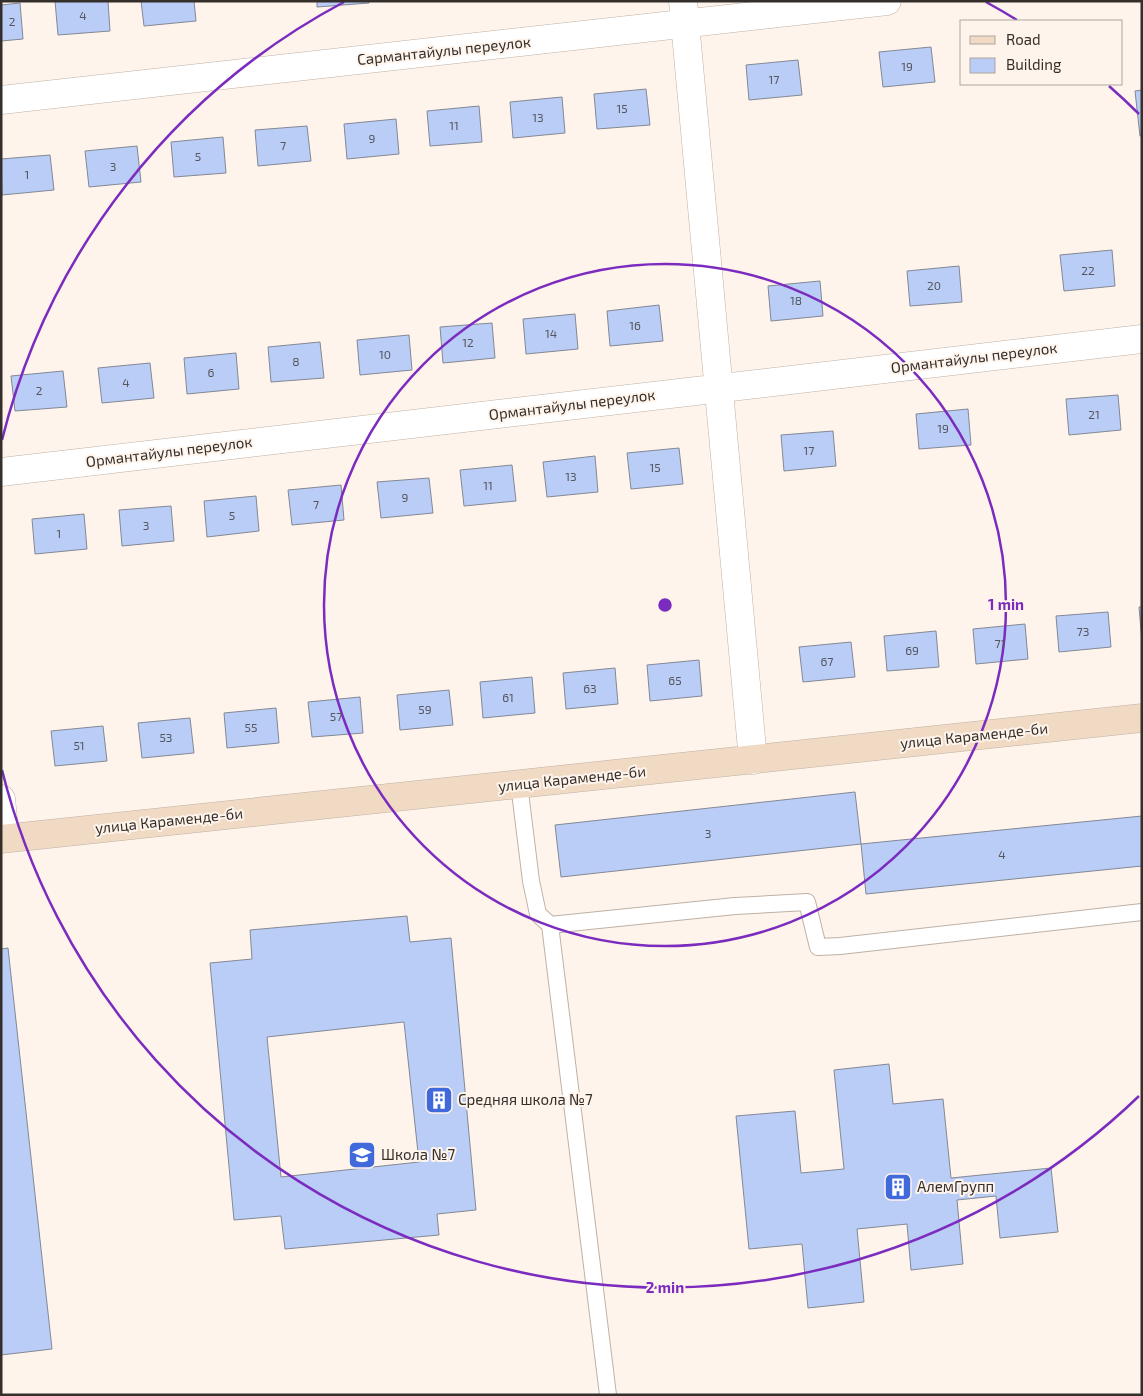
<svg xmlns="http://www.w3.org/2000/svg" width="1143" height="1396" font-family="'Exo 2',sans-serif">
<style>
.building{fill:#bacdf6;stroke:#828895;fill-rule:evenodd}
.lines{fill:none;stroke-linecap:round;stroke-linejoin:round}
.lane-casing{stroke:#beb1a6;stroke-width:18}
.street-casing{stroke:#beb1a6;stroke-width:29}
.secondary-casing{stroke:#beb1a6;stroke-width:29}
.lane{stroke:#fff;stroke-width:16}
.street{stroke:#fff;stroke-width:28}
.secondary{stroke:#f0dac4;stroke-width:28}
.ring{fill:none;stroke:#7b2cbf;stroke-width:2.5}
.labels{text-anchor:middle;stroke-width:4;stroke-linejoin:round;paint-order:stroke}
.number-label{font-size:12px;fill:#56565e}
.street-label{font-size:15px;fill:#342f2b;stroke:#fff4eb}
.poi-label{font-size:15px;fill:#342f2b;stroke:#fff4eb;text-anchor:start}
.centre{fill:#7b2cbf;stroke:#fff4eb;stroke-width:2.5}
.ring-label{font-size:15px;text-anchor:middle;font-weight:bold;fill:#7b2cbf;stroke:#fff4eb;stroke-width:4;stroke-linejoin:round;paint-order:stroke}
</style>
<rect width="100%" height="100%" fill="#fff4eb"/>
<!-- building -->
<path class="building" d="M55 1H108L110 31 58 35Z
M141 1H194L196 21 144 26Z
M317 1H369V3L317 7Z
M20 3 23 39 1 41V5Z
M931 47 935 82 883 87 879 52Z
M798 60 802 95 749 100 746 65Z
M646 89 650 125 597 129 594 94Z
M1142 90V136H1140L1135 91Z
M562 97 565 133 513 138 510 102Z
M479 106 482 142 430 146 427 111Z
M396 119 399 154 347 159 344 124Z
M307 126 311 161 258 166 255 130Z
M223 137 226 173 174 177 171 142Z
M137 146 141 182 89 187 85 151Z
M50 155 54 190 2 195 1 159Z
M1112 250 1115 286 1064 291 1060 255Z
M959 266 962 302 910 306 907 271Z
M820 281 823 316 771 321 768 286Z
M659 305 663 341 610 346 607 311Z
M575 314 578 349 526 354 523 319Z
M492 323 495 358 443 363 440 327Z
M409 335 412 370 360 375 357 340Z
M320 342 324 378 271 382 268 347Z
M236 353 239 389 187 394 184 358Z
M150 363 154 398 102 403 98 368Z
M63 371 67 407 15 411 11 376Z
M1118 395 1121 430 1069 435 1066 399Z
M968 409 971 445 919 449 916 414Z
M833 431 836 466 784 471 781 435Z
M679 448 683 484 631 489 627 453Z
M595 456 598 492 547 497 543 462Z
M512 465 516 501 464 506 460 470Z
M429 478 433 513 381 518 377 482Z
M341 485 344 520 292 525 288 490Z
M256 496 259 531 207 537 204 501Z
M171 506 174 541 122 546 119 510Z
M84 514 87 549 35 554 32 519Z
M1139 607H1142V642Z
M1108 612 1111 647 1059 652 1056 616Z
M1025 624 1028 659 976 664 973 629Z
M936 631 939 667 887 671 884 636Z
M851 642 855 677 803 682 799 647Z
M699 660 702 696 650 701 647 665Z
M615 668 618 704 566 709 563 673Z
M532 677 535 713 483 718 480 682Z
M449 690 453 725 400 730 397 695Z
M360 697 363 733 312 737 308 702Z
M276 708 279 743 227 748 224 713Z
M190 718 194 753 142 758 138 723Z
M103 726 107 761 55 766 51 731Z
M855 792 861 844 561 877 555 825Z
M1142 816V866L866 894 861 844Z
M407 916 410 942 451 938 476 1210 437 1214 439 1235 285 1249 281 1216 234 1220 210 963 252 959 250 930ZM404 1022 419 1162 281 1177 267 1037Z
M8 948 52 1349 1 1355V949Z
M889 1064 893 1104 943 1099 951 1178 1051 1168 1058 1232 1000 1238 996 1196 957 1200 963 1264 911 1270 907 1224 857 1229 864 1302 808 1308 802 1244 749 1249 736 1116 795 1111 801 1173 844 1169 834 1070Z"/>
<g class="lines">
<!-- lane casing -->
<g class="lane-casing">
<path id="lane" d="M519 784 531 881 538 914 550 925 735 906 807 902 818 947 840 946 1142 912
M550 925 608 1395"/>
</g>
<!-- street casing -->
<g class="street-casing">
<path id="street" d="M683 1 753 760
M1 100 887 1
M1 472 1142 339
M1 799 5 838"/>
</g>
<!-- secondary casing -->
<g class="secondary-casing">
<path id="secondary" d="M1 839 1142 718"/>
</g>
<!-- lane -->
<use href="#lane" class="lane"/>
<!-- street -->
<use href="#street" class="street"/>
<!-- secondary -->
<use href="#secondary" class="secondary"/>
</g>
<!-- distance rings -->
<g class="ring">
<circle cx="665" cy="605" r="341"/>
<path d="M1139 1096A683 683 0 0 1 2 770M2 440A683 683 0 0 1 344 2M986 2A683 683 0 0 1 1017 20M1109 86A683 683 0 0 1 1139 114"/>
</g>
<!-- icons -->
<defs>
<g id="building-square" transform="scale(1.4375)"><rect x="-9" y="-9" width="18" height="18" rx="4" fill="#406adc" stroke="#fff4eb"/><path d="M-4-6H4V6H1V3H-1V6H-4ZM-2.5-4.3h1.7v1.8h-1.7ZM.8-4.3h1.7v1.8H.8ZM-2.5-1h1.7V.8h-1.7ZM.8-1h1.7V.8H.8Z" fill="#fff"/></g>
<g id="school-square" transform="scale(1.4375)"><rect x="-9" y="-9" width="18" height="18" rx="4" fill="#406adc" stroke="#fff4eb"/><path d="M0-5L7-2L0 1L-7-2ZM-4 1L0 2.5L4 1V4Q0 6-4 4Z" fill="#fff"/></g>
</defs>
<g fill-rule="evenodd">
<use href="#building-square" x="439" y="1100"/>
<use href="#school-square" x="362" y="1155"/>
<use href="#building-square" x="898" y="1187"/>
</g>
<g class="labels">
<!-- number labels -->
<g class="number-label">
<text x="83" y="20">4</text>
<text x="12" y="26">2</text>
<text x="907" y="71">19</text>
<text x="774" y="84">17</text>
<text x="622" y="113">15</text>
<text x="538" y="122">13</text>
<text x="454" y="130">11</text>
<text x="372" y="143">9</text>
<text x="283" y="150">7</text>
<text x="198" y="161">5</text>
<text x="113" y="171">3</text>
<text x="27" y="179">1</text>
<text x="1088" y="275">22</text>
<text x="934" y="290">20</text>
<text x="796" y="305">18</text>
<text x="635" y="330">16</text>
<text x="551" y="338">14</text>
<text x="468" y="347">12</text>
<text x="385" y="359">10</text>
<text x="296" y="366">8</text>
<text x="211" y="377">6</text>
<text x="126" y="387">4</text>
<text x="39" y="395">2</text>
<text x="1094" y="419">21</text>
<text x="943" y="433">19</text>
<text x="809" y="455">17</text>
<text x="655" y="472">15</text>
<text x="571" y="481">13</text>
<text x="488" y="490">11</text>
<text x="405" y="502">9</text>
<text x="316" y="509">7</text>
<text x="232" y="520">5</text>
<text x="146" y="530">3</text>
<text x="59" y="538">1</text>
<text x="1083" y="636">73</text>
<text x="1000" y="648">71</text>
<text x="912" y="655">69</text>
<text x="827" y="666">67</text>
<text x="675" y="685">65</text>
<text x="590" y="693">63</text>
<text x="508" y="702">61</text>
<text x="425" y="714">59</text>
<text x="336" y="721">57</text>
<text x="251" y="732">55</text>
<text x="166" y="742">53</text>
<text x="79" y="750">51</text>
<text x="708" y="838">3</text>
<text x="1002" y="859">4</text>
</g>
<!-- street labels -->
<g class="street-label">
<text transform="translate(444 51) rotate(-6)" y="5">Сармантайулы переулок</text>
<text transform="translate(974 358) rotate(-7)" y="5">Ормантайулы переулок</text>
<text transform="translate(572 405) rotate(-7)" y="5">Ормантайулы переулок</text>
<text transform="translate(169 452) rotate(-7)" y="5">Ормантайулы переулок</text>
<text transform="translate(974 736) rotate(-6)" y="5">улица Караменде-би</text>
<text transform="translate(572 779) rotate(-6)" y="5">улица Караменде-би</text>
<text transform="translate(169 821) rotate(-6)" y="5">улица Караменде-би</text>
</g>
<!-- poi labels -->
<g class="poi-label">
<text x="458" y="1105">Средняя школа №7</text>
<text x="381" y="1160">Школа №7</text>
<text x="917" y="1192">АлемГрупп</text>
</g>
</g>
<circle cx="665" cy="605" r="8" class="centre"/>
<g class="ring-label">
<text x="1006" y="610">1 min</text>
<text x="665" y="1293">2 min</text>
</g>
<!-- border -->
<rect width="1143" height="1396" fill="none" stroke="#342f2b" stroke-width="5"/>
<!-- legend -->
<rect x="960" y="20" width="162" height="65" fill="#fff4eb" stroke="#aea59e"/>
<rect x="970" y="36" width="25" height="8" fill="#f0dac4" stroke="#aea59e"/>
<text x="1006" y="45" font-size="15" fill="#342f2b">Road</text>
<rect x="970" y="58" width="25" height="15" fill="#bacdf6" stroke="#aea59e"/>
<text x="1006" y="70" font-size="15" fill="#342f2b">Building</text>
</svg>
